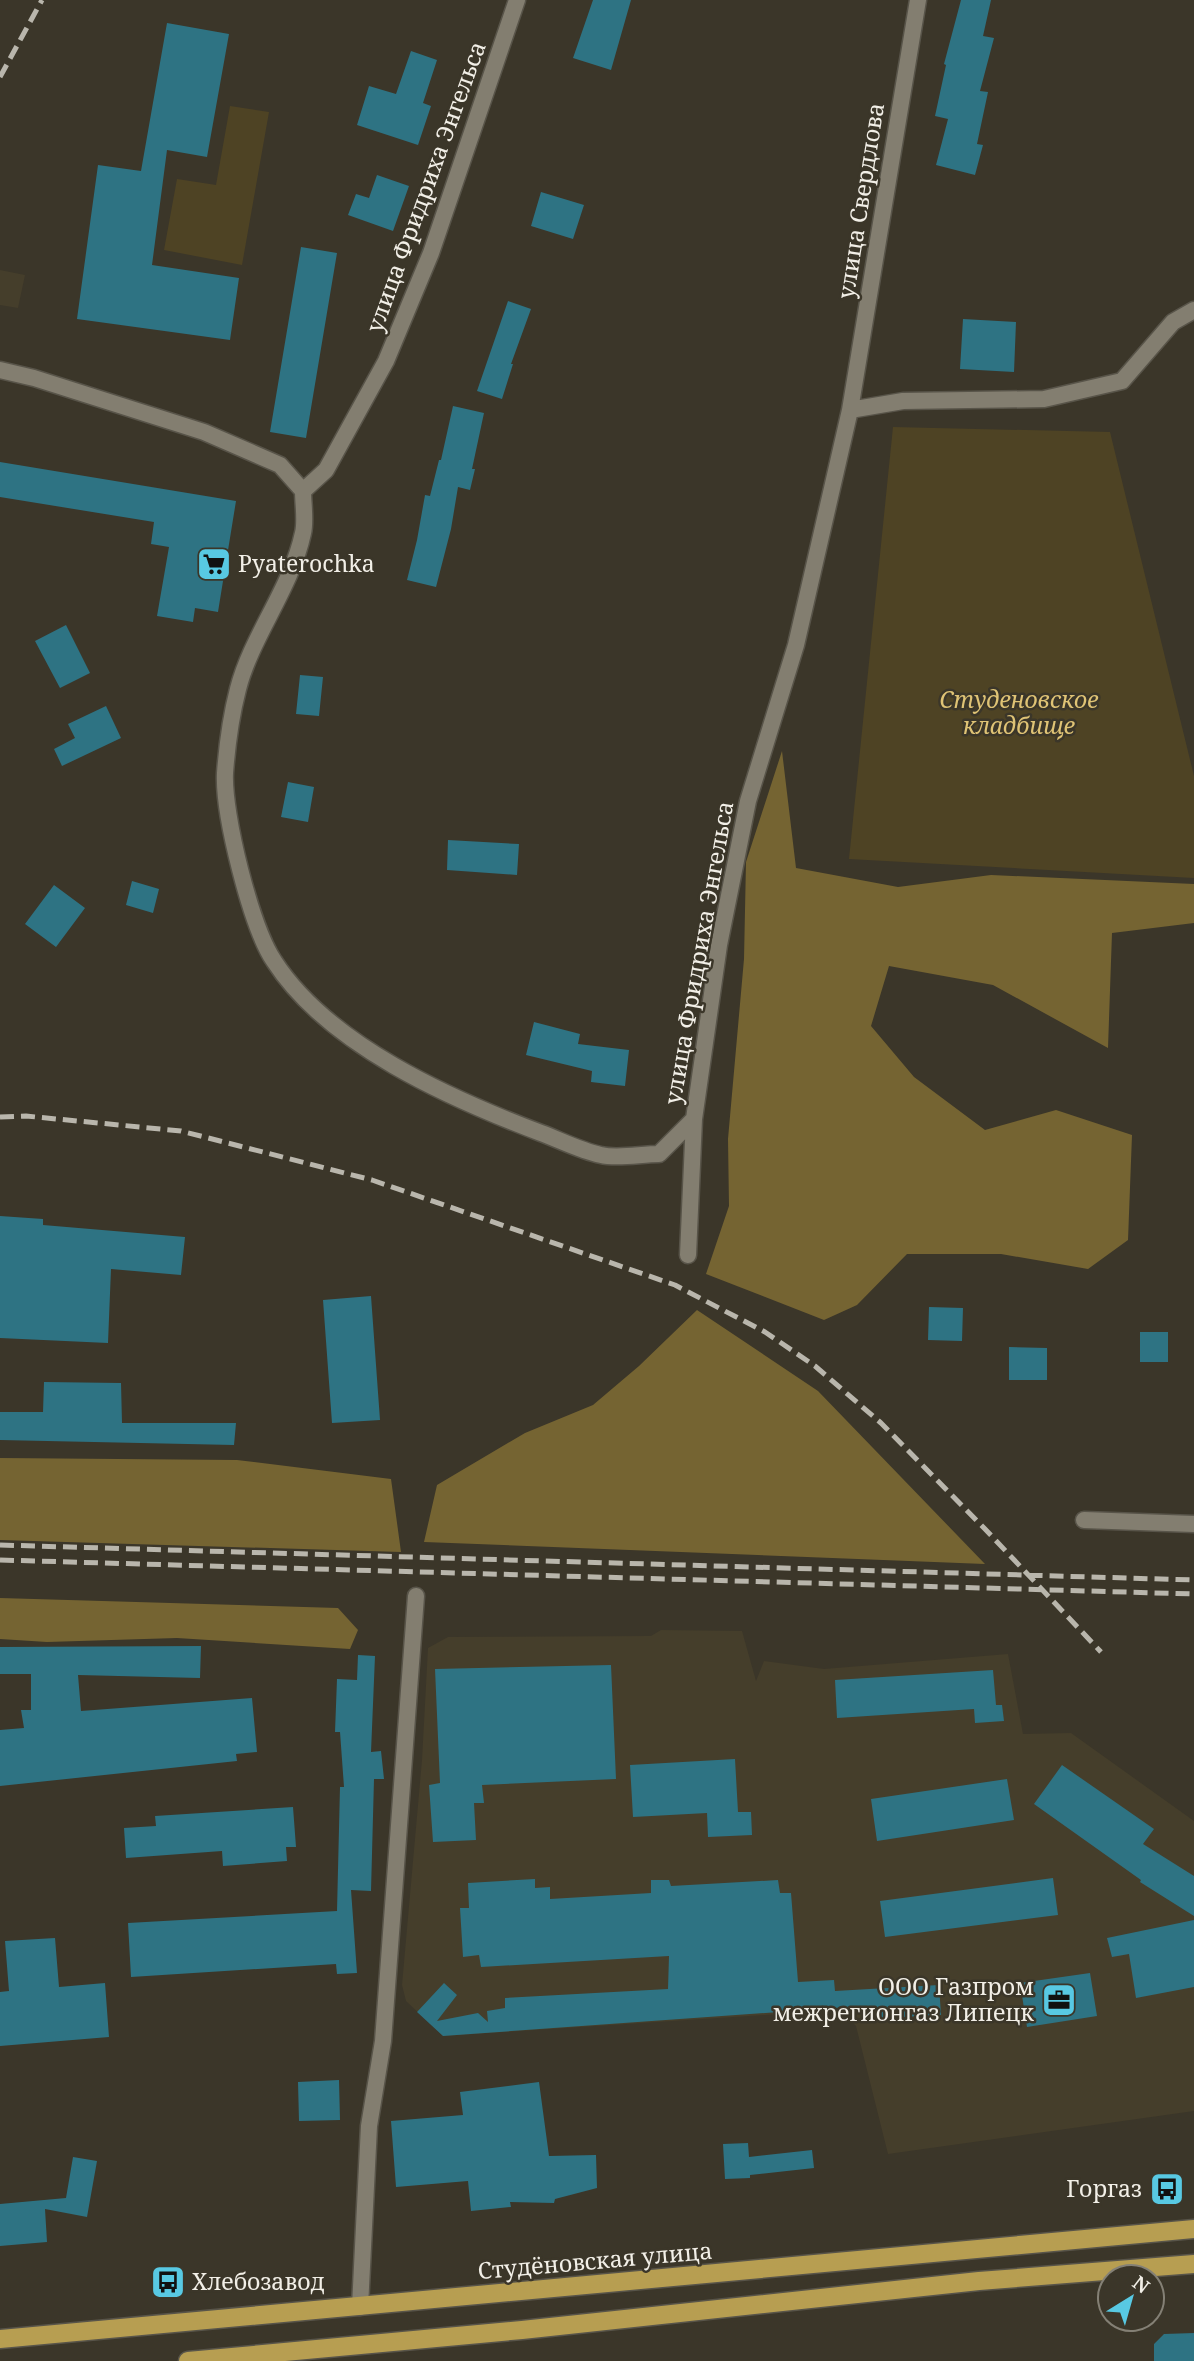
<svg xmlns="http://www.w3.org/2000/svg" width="1194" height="2361" font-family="'Noto Serif',serif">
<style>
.built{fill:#453e2b}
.green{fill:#4e4324}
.forest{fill:#756432}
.building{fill:#2e7383}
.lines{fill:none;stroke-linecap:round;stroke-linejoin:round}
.street-casing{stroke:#585449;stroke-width:19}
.primary-casing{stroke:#585449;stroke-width:21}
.street{stroke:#837e70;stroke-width:16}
.primary{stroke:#b79e51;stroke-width:18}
.rail{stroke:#b9b6ac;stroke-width:5;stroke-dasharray:14 7;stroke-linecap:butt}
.labels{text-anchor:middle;stroke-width:5;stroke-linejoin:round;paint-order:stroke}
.street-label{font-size:23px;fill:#f2efe7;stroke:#3b3629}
.poi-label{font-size:23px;fill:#f2efe7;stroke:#3b3629;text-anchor:start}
.park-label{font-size:23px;font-style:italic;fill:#dfc375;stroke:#3b3629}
</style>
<rect width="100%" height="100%" fill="#3b3629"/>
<!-- built -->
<path class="built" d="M0 270 25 275 18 308 0 305Z
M661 1630 742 1631 756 1681 764 1661 824 1669 1008 1654 1023 1734 1071 1733 1194 1821V2111L888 2154 856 2026 841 2010 443 2036 406 2001 402 1985 422 1760 428 1648 448 1637 651 1636Z"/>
<!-- green -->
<path class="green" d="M230 106 269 112 242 265 164 250 177 179 216 185Z
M893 427 1110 432 1194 776V878L849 859Z"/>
<!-- forest -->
<path class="forest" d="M782 751 796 868 898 887 991 875 1194 884V923L1112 933 1108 1048 993 985 889 966 871 1026 914 1077 985 1130 1056 1110 1132 1135 1128 1240 1088 1269 1001 1254H907L857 1305 824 1320 706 1274 729 1206 728 1139 744 959 746 862Z
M697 1310 818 1391 985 1564 424 1542 437 1485 525 1433 593 1405 639 1366Z
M0 1458 237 1460 391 1479 401 1552 0 1540Z
M0 1598 338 1608 358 1630 350 1649 177 1638 47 1642 0 1639Z"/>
<!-- building -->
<path class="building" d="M593 0H631L611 70 573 58Z
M961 0H991L983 36 994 38 980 91 988 92 977 144 983 145 975 175 936 165 948 119 935 116 946 65 944 64Z
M167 23 229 34 207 157 167 150 152 265 239 278 230 340 77 319 98 165 141 171Z
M411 51 437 60 423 103 431 106 418 145 357 125 369 86 396 94Z
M377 175 409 186 393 231 348 215 356 194 369 198Z
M541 192 584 205 573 239 531 226Z
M301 247 337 253 306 438 270 432Z
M508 301 531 309 511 364H513L502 399 477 391Z
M963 319 1016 322 1014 372 960 369Z
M453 406 484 413 472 469H475L470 490 458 487 451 529 436 587 407 580 417 540 425 495 430 496 439 460H441Z
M0 462 236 501 218 612 195 608 193 622 157 616 169 547 151 544 154 522 0 497Z
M66 625 90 673 60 688 35 641Z
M300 675 323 677 319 716 296 714Z
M106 706 121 738 62 766 54 749 75 738 68 724Z
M288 782 314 787 308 822 281 817Z
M448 840 519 844 517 875 447 870Z
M132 881 159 889 153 913 126 905Z
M54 885 85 908 56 947 25 924Z
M534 1022 580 1034 578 1044 629 1050 625 1086 591 1082 592 1071 526 1055Z
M0 1216 43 1219V1225L185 1237 181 1275 111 1269 108 1343 0 1338Z
M371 1296 380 1420 332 1423 323 1300Z
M929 1307 963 1308 962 1341 928 1340Z
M1140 1332H1168V1362H1140Z
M1009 1347 1047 1348V1380H1009Z
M44 1382 121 1383 122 1423H236L234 1445 0 1440V1412H43Z
M201 1646 200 1678 78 1675 81 1711 252 1698 257 1752 236 1754 237 1761 0 1786V1730L24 1728 21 1710H31V1674H0V1647Z
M358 1655 375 1656 371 1752 381 1751 384 1779H374L371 1891 351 1890 357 1973 337 1974 336 1964 131 1977 128 1923 337 1911 340 1787H344L340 1732H335L337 1679 357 1680Z
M611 1665 616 1779 482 1785 484 1803H474L476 1840 433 1842 429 1785 440 1783 435 1669Z
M993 1670 996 1705H1002L1004 1721 975 1723 974 1709 837 1718 835 1680Z
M735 1759 738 1812H751L752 1835 708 1837 707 1813 633 1817 630 1765Z
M1062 1765 1154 1829 1143 1844 1194 1876V1916L1140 1882 1141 1880 1034 1804Z
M1007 1779 1014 1820 877 1841 871 1799Z
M293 1807 296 1847H286L287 1861 223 1866 222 1851 126 1858 124 1828 156 1826 155 1816Z
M1053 1878 1058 1915 885 1937 880 1901Z
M535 1879V1888L550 1887V1899L651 1893V1880H669L671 1886 778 1880 780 1893H791L798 1982 834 1980 835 1991 939 1985 941 2015 863 2019 862 2006 443 2036 417 2012 444 1983 457 1995 437 2021 478 2013 488 2022 487 2011 505 2008V1998L668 1989 669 1956 481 1967 479 1955 463 1957 460 1908H469L468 1883Z
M1194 1920V1987L1136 1998 1129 1954 1112 1957 1107 1938Z
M55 1938 59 1987 105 1983 109 2037 0 2046V1992L9 1991 5 1941Z
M1090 1973 1097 2016 1027 2027 1020 1983Z
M339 2080 340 2120 299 2121 298 2082Z
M539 2082 549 2156 596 2155 597 2188 555 2199 554 2203 510 2202 511 2207 471 2211 468 2181 396 2187 391 2121 463 2115 460 2092Z
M748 2143 749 2157 812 2150 814 2168 750 2175V2178L725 2179 723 2144Z
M73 2157 97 2161 87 2217 45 2209 47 2242 0 2246V2204L66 2198Z
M1194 2333V2361H1154V2344L1164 2334Z"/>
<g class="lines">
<!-- street casing -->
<g class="street-casing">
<path id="street" d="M0 370 34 378 204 432 280 465 303 491C303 504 306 521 303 533 291 589 252 635 238 689 231 716 227 746 225 773 223 814 251 927 274 961 328 1045 451 1099 541 1133 560 1140 581 1151 601 1155 618 1159 641 1154 659 1154L694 1119 719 945 748 801 796 645 850 410 903 401 1044 399 1122 381 1173 322 1194 310
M850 410 918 0
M303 491 326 470 386 361 431 253 517 0
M688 1255 694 1119
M1084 1520 1194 1524
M360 2307 369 2126 383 2041 416 1596"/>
</g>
<!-- primary casing -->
<g class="primary-casing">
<path id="primary" d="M0 2339 1194 2229
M188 2361 522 2330 979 2281 1194 2264"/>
</g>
<!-- street -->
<use href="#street" class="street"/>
<!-- primary -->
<use href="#primary" class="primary"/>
<!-- rail -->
<path class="rail" d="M0 77 42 0
M0 1117 26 1116 181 1131 372 1180 675 1285 765 1332 815 1366 881 1423 985 1529 1101 1652
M0 1545 1194 1580
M0 1560 1194 1594"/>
</g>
<!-- icons -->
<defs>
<g id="supermarket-square" transform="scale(1.75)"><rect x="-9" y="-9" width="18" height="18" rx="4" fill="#58c9e3" stroke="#3b3629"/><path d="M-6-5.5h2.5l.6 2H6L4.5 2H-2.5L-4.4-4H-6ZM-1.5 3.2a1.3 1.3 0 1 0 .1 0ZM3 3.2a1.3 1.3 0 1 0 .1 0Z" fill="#111"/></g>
<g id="office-square" transform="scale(1.75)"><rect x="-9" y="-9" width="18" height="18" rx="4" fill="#58c9e3" stroke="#3b3629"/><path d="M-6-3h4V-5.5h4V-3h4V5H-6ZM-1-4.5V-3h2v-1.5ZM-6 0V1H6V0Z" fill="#111"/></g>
<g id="bus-square" transform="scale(1.75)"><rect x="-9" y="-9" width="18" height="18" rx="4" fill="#58c9e3" stroke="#3b3629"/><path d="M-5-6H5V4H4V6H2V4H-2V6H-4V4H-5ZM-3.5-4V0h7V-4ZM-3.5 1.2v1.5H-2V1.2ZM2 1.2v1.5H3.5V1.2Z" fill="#111"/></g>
</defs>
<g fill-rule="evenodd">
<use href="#supermarket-square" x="214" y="564"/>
<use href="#office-square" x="1059" y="2000"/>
<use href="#bus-square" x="1167" y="2189"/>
<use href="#bus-square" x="168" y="2282"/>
</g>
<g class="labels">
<!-- street labels -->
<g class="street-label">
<text transform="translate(426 187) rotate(-70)" y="8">улица Фридриха Энгельса</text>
<text transform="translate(861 201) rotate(-81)" y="8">улица Свердлова</text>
<text transform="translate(699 953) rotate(-80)" y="8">улица Фридриха Энгельса</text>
<text transform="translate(595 2261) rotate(-5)" y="8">Студёновская улица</text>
</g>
<!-- poi labels -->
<g class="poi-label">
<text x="238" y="572">Pyaterochka</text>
<text x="1034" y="1995" text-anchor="end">ООО Газпром<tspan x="1034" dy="26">межрегионгаз Липецк</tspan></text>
<text x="1142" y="2197" text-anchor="end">Горгаз</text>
<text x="192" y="2290">Хлебозавод</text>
</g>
<!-- park labels -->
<g class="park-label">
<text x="1019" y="708">Студеновское<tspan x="1019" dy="26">кладбище</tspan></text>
</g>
</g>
<!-- north arrow -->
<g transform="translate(1131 2298) rotate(37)"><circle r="33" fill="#3b3629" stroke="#848075" stroke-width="2"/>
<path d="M0-5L12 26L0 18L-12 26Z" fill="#58c9e3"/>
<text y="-10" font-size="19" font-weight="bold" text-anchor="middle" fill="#f2efe7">N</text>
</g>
</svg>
